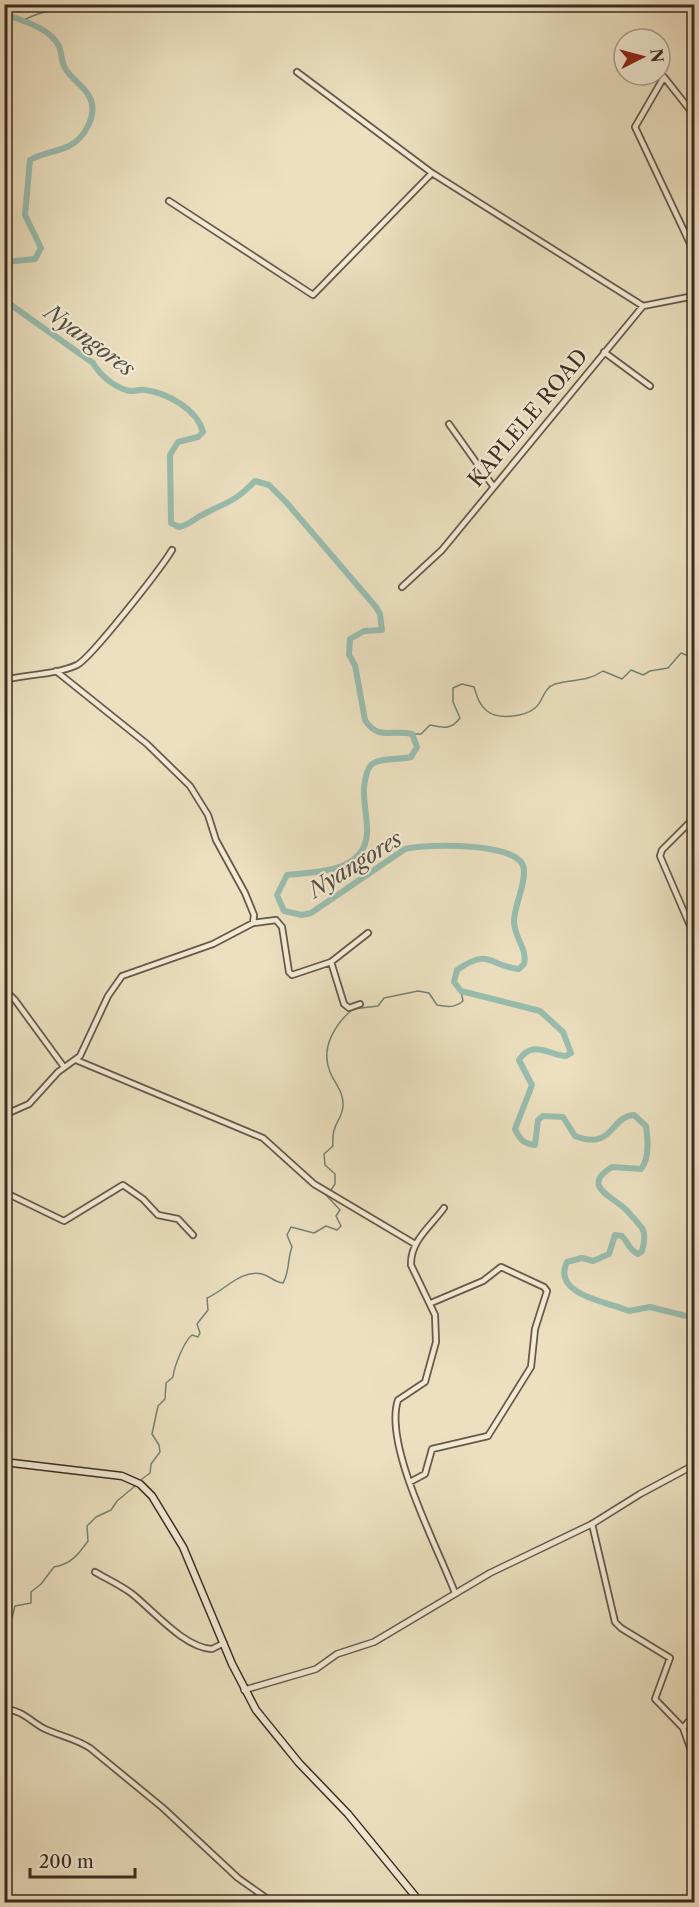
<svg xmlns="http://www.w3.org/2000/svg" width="699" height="1907" font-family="'Libre Caslon Text',serif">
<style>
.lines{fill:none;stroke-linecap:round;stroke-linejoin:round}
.stream{stroke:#748376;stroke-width:1.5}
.river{stroke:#99bdaf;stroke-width:6}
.minor-casing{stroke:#685849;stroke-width:8}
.tertiary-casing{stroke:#685849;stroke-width:8}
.secondary-casing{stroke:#3c2b21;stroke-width:9}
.minor{stroke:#f3ebd6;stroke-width:4.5}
.tertiary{stroke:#f3ebd6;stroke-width:5}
.secondary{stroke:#f3ebd6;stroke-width:6}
.labels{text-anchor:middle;stroke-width:4.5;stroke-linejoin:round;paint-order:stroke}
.street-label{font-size:21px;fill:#3c2b21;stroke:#f3ebd6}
.water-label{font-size:22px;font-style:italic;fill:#535044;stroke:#f3ebd6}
</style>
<rect width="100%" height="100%" fill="#ece0c0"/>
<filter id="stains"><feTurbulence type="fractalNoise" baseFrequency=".00333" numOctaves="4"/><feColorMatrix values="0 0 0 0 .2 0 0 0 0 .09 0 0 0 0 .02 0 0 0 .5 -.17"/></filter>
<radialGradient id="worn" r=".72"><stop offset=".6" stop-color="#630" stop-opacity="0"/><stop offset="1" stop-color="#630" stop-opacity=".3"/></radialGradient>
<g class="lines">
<!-- stream -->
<path class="stream" d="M24 20C36 13 46 13 56 7V4
M412 734H421L430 725C444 728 451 730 460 718L453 702V688L462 684 474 687C477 696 479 705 487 711 498 720 524 717 535 708 543 702 543 688 555 684 572 679 587 682 603 671L622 679 631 670 643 675 650 671 668 668 681 653 694 658
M138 1482 150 1473 151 1464 160 1452 159 1445 152 1434 158 1406 165 1399 166 1383 173 1377C174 1367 184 1341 192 1335L198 1337 200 1333 197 1324 208 1310 207 1298C224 1291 241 1269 262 1274 270 1276 274 1282 283 1283 290 1271 287 1260 292 1247L287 1235 291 1227 314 1233 326 1226 337 1230 341 1226 336 1216 340 1210 327 1196 335 1184V1174L325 1165 324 1154 333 1146C331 1123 342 1121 343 1106 344 1092 335 1084 330 1072 320 1048 335 1024 353 1009L378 1006 384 998 418 991 429 993 437 1005C447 1007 455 1008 463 1001L461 991
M4 1625 12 1618 15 1606 31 1603V1592L41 1584 54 1567C71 1564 78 1555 88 1541L87 1526 96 1517 111 1510 117 1501 135 1486"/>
<!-- river -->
<path class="river" d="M4 14C23 21 49 27 59 46 62 53 61 62 65 68 70 78 83 85 89 96 99 113 85 138 69 146 57 152 42 153 30 160L25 215 41 248 35 259 4 262
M4 300 93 363C100 375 113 386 126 390 132 393 138 389 145 390 167 393 197 409 203 432L198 437 178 442 170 455 171 523 179 527C189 525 195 518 204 514 230 500 232 504 255 481L269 485 286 502 376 607 380 614 382 630 364 631 350 639 349 655 355 665 365 720C378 741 393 729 412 734L417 747 411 757C400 760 379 757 371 765 366 770 365 781 364 787 363 803 368 819 367 834 364 873 315 872 287 875L277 895 284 911 302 915 311 913 405 849C425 844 523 841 524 870 525 886 515 904 514 920 513 936 528 949 524 964L519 969C489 966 490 947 457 970L454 982 461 991 540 1011 563 1032 571 1053 566 1056C548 1055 533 1039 519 1060L532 1085 515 1129C520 1140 524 1144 535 1145L538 1120 543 1116 563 1117 575 1136C614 1151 610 1116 634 1115L646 1126C648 1139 650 1158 641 1169L612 1167C582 1185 609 1195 623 1207 630 1213 636 1221 642 1228 646 1234 644 1244 642 1251L638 1254C628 1249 629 1243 622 1236L615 1235 609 1254 593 1261 582 1258 567 1262C551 1295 609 1302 629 1311L650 1307 694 1318"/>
<!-- minor casing -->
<g class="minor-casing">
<path id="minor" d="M297 72 432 173 643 306
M694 115 664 77 635 127 694 252
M169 201 313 295 432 173
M604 352 650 386
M449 424 493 486
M402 587 442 550 643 306 694 296
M56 671 147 744 190 786 208 815 216 840 245 893 254 915 253 923
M4 680C28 674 55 675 77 665 91 658 162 567 172 550
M694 818 662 850 660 856 694 935
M331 962 344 1004 349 1008 360 1004
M4 994H9L15 1000 64 1067
M76 1060 263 1138 314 1184 415 1244
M4 1115 29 1104 58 1072 80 1056 108 996 122 976 213 944 253 923 276 920 282 927 289 972 292 975 331 962 368 933
M4 1192 64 1221 123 1185 143 1199 158 1215 178 1219 193 1235
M444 1208C431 1226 410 1241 411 1265L435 1315 436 1342 425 1382 398 1400C383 1445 438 1548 455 1593
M410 1482 425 1474 432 1449 488 1436 531 1367 535 1329 547 1291 544 1287 501 1267 483 1281 431 1303
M592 1524 615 1622 621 1628 670 1658 655 1699 683 1728 694 1759
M95 1572C107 1579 120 1585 131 1593 153 1610 184 1648 212 1649L224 1643
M6 1709C23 1711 29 1720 43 1728 59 1736 75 1738 90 1748L163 1808 238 1878 272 1902
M683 1728 694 1715"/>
</g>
<!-- tertiary casing -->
<g class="tertiary-casing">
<path id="tertiary" d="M244 1690 316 1669 337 1654 374 1642 490 1573 592 1524 640 1494 694 1465"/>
</g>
<!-- secondary casing -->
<g class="secondary-casing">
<path id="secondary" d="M4 1462 122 1476 140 1484 152 1496 183 1547 232 1664 256 1710 299 1763 348 1814 420 1902"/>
</g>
<!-- minor -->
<use href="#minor" class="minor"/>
<!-- tertiary -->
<use href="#tertiary" class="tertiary"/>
<!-- secondary -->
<use href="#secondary" class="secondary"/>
</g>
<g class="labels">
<!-- street labels -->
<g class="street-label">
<text transform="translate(528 418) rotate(-50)" y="7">KAPLELE ROAD</text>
</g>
<!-- water labels -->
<g class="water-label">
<text transform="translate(90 340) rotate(36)" y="8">Nyangores</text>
<text transform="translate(355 864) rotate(-32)" y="8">Nyangores</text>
</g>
</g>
<!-- margin -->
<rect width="699" height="1907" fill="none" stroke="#ece0c0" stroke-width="24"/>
<rect x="6" y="6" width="687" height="1895" fill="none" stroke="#3c2b21" stroke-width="3"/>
<rect x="12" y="12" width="675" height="1883" fill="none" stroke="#3c2b21" stroke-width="1.5"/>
<!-- north arrow -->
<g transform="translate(642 57) rotate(84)"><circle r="28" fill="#f3ebd6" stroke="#aa9e8e" stroke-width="1.5"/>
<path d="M0-4.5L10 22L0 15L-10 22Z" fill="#8f2418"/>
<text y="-9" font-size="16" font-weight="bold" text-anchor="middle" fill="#3c2b21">N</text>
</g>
<!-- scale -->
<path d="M30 1868v9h105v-9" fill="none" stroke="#3c2b21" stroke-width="3"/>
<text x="39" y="1868" font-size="18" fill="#3c2b21" stroke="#f3ebd6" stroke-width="4.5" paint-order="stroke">200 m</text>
<rect width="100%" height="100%" filter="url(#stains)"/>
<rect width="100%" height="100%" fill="url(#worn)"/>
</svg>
